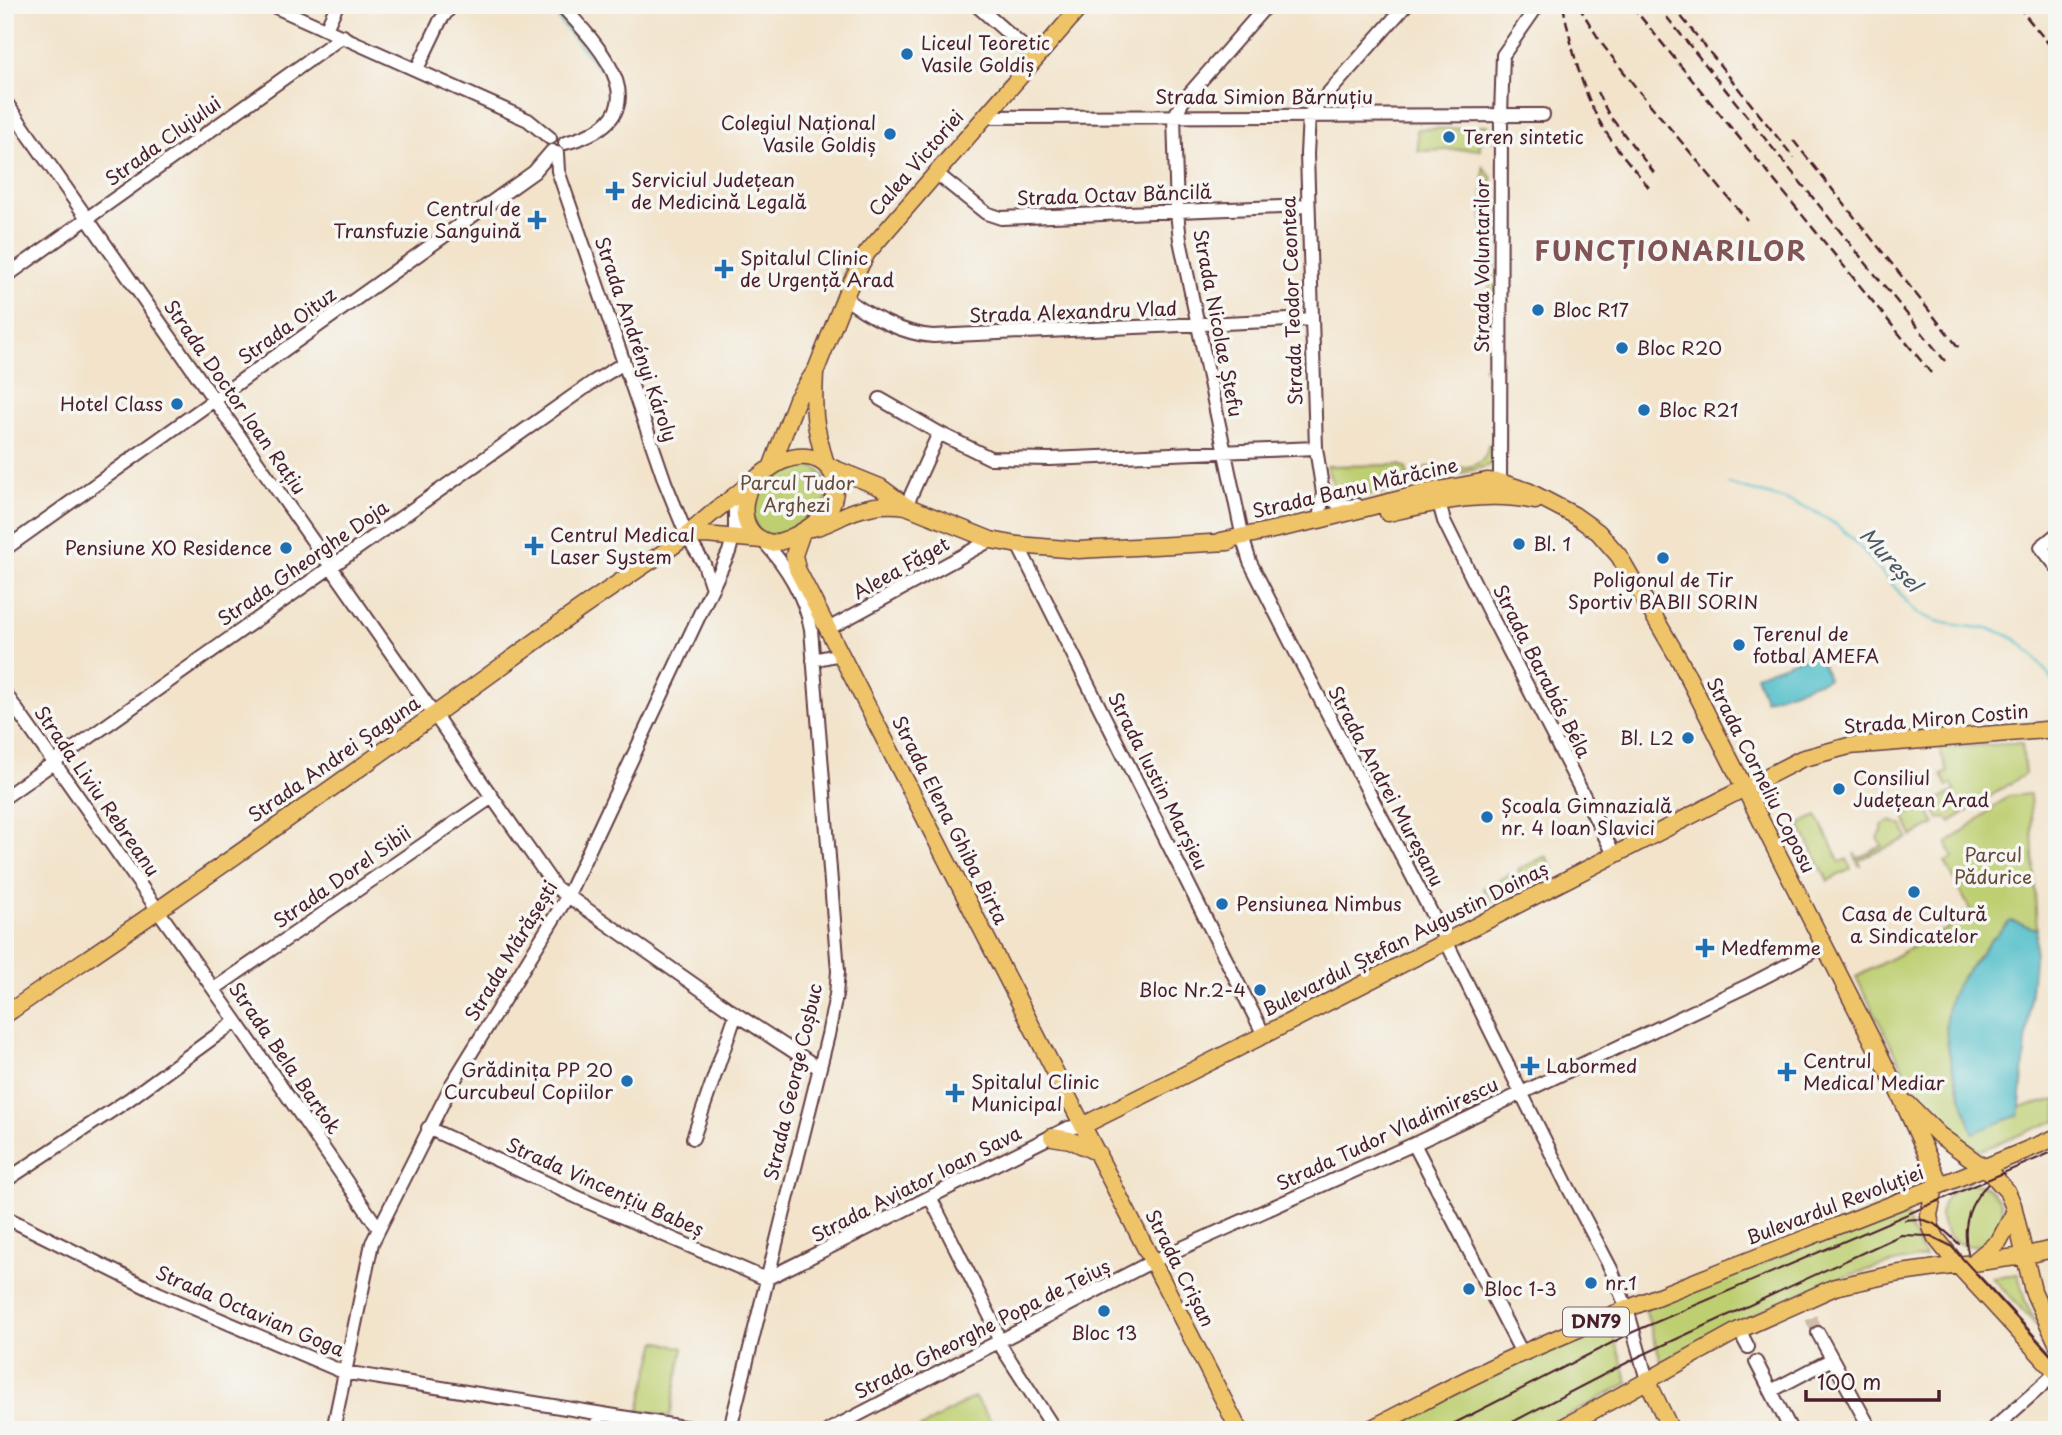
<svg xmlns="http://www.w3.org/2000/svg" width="2062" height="1435" font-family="'Playpen Sans',sans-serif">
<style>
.green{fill:#becf72;stroke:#84774e;stroke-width:2}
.water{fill:#50bec9;stroke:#4d6e7a;stroke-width:2}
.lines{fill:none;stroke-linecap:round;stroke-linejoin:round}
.stream{stroke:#50bec9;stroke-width:2.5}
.minor-tunnel{stroke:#d0bcaa;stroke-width:12;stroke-dasharray:12 6;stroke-linecap:butt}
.minor-casing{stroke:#633c43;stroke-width:16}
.major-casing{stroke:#633c43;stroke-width:19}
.minor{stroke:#fff;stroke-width:12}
.major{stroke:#efc469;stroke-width:16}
.tram{stroke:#4a1f2b;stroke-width:2}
.rail{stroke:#4a1f2b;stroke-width:2.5;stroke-dasharray:10 5;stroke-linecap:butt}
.poi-dot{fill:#1f6fb2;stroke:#f6f6f2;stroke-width:2.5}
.labels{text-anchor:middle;stroke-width:7;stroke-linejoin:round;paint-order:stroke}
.shield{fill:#f6f6f2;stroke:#7e6067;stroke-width:2}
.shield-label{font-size:18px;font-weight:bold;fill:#4a1f2b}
.poi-label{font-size:19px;fill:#4a1f2b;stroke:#f6f6f2;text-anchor:start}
.street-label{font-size:19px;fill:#4a1f2b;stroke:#f6f6f2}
.park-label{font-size:19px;fill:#674b3d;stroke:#f6f6f2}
.water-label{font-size:21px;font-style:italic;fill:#4c5762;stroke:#f6f6f2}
.district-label{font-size:26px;font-weight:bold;letter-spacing:2px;fill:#825456;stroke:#f6f6f2}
</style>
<rect width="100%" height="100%" fill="#f6f6f2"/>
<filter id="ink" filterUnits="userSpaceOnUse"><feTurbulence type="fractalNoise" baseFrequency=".0143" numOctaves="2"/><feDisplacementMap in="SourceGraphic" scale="14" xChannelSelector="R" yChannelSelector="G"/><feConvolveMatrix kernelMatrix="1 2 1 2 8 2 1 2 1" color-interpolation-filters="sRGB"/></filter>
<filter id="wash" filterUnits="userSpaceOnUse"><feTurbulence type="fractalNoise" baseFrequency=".00686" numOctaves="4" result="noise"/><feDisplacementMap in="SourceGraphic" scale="28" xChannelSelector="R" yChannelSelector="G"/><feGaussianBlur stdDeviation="1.57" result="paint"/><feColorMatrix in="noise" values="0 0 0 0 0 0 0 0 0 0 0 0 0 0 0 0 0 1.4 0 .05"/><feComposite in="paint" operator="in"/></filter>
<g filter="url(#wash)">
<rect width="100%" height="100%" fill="#f2e3ca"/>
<!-- green -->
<path class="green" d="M1480 125H1487L1491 131 1492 141H1480V149L1418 151 1417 129 1479 128Z
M1483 167 1492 178V227L1491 233 1488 235 1483 233Z
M1482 258H1494L1496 261V365L1493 368 1484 369V365L1490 364 1489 262H1482Z
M1491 444V463L1487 466 1434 481 1425 470 1426 467C1449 467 1485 475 1488 446Z
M802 463C823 467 826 478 829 496 815 517 796 527 773 537L758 531 748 505C759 486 782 470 802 463Z
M1399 465 1406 468 1409 482 1403 489 1346 498 1335 489 1326 466Z
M2022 743 2025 774 1950 822 1945 818 1939 819 1931 803 1955 791 1952 784 1947 787 1942 775 1948 772 1939 748Z
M2030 794 2037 929 2011 921C1997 932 1986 946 1974 961 1966 972 1956 983 1951 996 1935 1037 1961 1093 1973 1132L2019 1107 2057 1100V1120L1981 1150 1967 1144 1955 1135 1919 1099 1856 977 1973 915 1945 862 1953 858 1947 844 2008 796Z
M1926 805 1935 824 1912 836 1904 816Z
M1817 816 1840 862 1847 859 1851 869 1828 881 1799 824Z
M1891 821 1903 826 1908 838 1859 860 1861 866 1858 865 1854 853 1858 858 1882 846 1878 838 1882 831V826Z
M1546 856 1553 870 1525 884 1518 870Z
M1511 874 1518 888 1490 902 1483 888Z
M1941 1215a31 31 0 1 1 62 0a31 31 0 1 1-62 0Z
M1905 1207 1911 1230 1925 1257C1826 1273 1749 1316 1662 1364L1645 1309Z
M2018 1274 2026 1304 2039 1328 1992 1277Z
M1610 1322 1628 1383 1542 1430H1381L1519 1360Z
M657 1341 683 1348 670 1417 639 1410Z
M974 1397 994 1425 984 1430H917Z"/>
<!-- water -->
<path class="water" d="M1818 652 1828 679 1765 700 1756 675Z
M2011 921 2037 929 2019 1115 1973 1133C1961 1093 1936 1037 1951 996 1956 983 1966 972 1975 961 1986 946 1997 932 2011 921Z"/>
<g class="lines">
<!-- stream -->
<path class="stream" d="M547 5 599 69
M1728 484C1769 496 1813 503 1845 532 1865 550 1881 572 1899 592 1904 598 1910 607 1917 612 1946 631 1980 622 2009 636 2029 645 2043 669 2057 686"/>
</g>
</g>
<g filter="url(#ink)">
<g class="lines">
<!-- minor-tunnel -->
<path class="minor-tunnel" d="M1811 1318 1818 1333"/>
<!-- minor casing -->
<g class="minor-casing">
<path id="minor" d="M271 5 528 120 550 138
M561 5C603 50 665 116 565 143
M976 5 1036 58
M1267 5 1183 101 1174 117 1177 212 1180 240 1244 543 1250 562 1291 643 1446 941 1566 1183 1611 1269 1627 1309 1647 1380
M5 9 10 5
M326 29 337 5
M417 69 440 21 452 5
M5 101 555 887 736 1014 819 1068
M985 117 1543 115
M557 153 558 171 665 482 687 536 704 564 712 588
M936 173 986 213 1001 218 1308 206
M5 277 343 36
M844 297C868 316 903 334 933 336L1312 319
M880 399 939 433 990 458 1050 459 1316 448
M1322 486C1331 502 1339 508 1357 505
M1500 490 1501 115 1503 55 1538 5
M1439 503 1444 521 1487 608 1614 854
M906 506 939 433
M1319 520 1323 493 1316 448 1307 154 1309 115 1406 5
M2057 534 2041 547 2057 567
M1018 545 1264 1035
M5 549 534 172 552 151
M828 629 991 540
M813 660 841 654
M5 693 236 1021 379 1229
M5 797 593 382 624 363
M214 989 492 797
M428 1128 590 1203 766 1279 1068 1128 1084 1125
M693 1138 736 1014
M1414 1144 1522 1353
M5 1181 128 1100 236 1021
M930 1197 994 1324 999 1343 1055 1430
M5 1217 158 1293 343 1372 702 1430
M1739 1330 1748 1347
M1818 1333 1871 1430
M1756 1362 1791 1430
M1771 1391 1832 1359
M730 1429 828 1035 836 995 838 971 811 629C805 597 786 565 764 542
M333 1430 372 1243 452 1084 567 897 729 552 735 531V496
M596 1430 599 1414
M829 1430 1153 1261 1414 1144 1747 986 1824 946
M1992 1430 2056 1373"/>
</g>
<!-- major casing -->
<g class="major-casing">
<path id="major" d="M815 372C813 413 814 425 826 464
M828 466 880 487 906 506
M771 468 797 399 816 370 849 287 867 253 1082 5
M1388 513C1437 502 1485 490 1535 501
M812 528C828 525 840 516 855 511 872 505 888 503 906 506L991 540 1018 545 1078 550 1229 542
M802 532 794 555 797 569 1239 1430
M687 536 705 535 762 540
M1221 541 1319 520 1428 492 1487 481 1500 482 1528 491 1574 515 1598 532 1619 556 1680 661 1901 1097 1937 1177 1929 1215 1931 1227 1936 1238 1956 1263 2057 1373
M5 1015C56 979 107 946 158 910 287 820 416 729 543 636 574 612 607 591 640 568 655 558 672 548 686 536 699 525 710 514 724 504 742 491 764 469 783 461 812 448 844 466 833 501 827 520 790 542 771 543 742 536 740 509 750 486
M1908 1104 1939 1135 1990 1172 2007 1191 2013 1205 2033 1291 2057 1343
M1084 1125 1264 1035 1801 759 1849 746 2057 729
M1052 1137 1070 1140 1098 1153
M1976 1260 1999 1241 2014 1213
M1647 1380 1671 1430
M1368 1430C1420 1404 1471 1375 1525 1352 1700 1275 1881 1213 2057 1137
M1558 1430 1739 1330 1835 1287 1894 1274 2023 1256 2057 1248"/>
</g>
<!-- minor -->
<use href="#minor" class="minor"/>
<!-- major -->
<use href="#major" class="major"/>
<!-- tram -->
<path class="tram" d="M1905 1220C1930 1216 1943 1228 1959 1244
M1968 1253C1962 1227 1968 1203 1988 1184
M1441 1430 1633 1332 2057 1150
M1497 1430 1640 1356 1901 1235 1931 1236 1951 1246 2057 1362"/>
<!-- rail -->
<path class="rail" d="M1563 5C1570 42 1582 92 1601 124 1614 147 1634 168 1650 189
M1578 5 1602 44 1638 90 1747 220
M1631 5 1931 373
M1657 5 1945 361
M1672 5 1794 158
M1729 5 1737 16
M1745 5 1747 8
M2017 5 2057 54
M1597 92 1609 115 1655 174
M1793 140 1959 348"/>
</g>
</g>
<!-- markers -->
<g class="poi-dot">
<circle cx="907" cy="54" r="7"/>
<circle cx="890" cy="134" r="7"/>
<circle cx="1449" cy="137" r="7"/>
<path d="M611.5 180.5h7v7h7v7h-7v7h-7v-7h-7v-7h7z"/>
<path d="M533.5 209.5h7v7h7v7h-7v7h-7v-7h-7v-7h7z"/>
<path d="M720.5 258.5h7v7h7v7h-7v7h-7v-7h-7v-7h7z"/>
<circle cx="1538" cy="310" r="7"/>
<circle cx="1622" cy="348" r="7"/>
<circle cx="177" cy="404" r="7"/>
<circle cx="1644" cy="410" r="7"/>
<circle cx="1519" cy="544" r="7"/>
<path d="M530.5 535.5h7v7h7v7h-7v7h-7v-7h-7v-7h7z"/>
<circle cx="286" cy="548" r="7"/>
<circle cx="1663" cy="558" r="7"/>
<circle cx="1739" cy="645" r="7"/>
<circle cx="1688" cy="738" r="7"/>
<circle cx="1839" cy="789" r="7"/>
<circle cx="1487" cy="817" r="7"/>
<circle cx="1914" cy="892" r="7"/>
<circle cx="1222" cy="904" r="7"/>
<path d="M1701.5 937.5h7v7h7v7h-7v7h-7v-7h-7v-7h7z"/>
<circle cx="1260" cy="990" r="7"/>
<path d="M1526.5 1055.5h7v7h7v7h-7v7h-7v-7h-7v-7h7z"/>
<path d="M1783.5 1061.5h7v7h7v7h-7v7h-7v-7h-7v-7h7z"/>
<circle cx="627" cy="1081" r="7"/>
<path d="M951.5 1082.5h7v7h7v7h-7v7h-7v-7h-7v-7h7z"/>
<circle cx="1591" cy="1283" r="7"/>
<circle cx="1469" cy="1289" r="7"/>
<circle cx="1104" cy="1311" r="7"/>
</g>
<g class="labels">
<!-- shield labels -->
<rect class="shield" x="1563" y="1307.5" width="66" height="29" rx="5"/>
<g class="shield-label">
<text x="1596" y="1328">DN79</text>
</g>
<!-- poi labels -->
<g class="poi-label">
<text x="921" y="50">Liceul Teoretic<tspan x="921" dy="22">Vasile Goldiș</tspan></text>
<text x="876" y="130" text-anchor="end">Colegiul Național<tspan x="876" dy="22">Vasile Goldiș</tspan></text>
<text x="1463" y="144">Teren sintetic</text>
<text x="631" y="187">Serviciul Județean<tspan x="631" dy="22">de Medicină Legală</tspan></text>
<text x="521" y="216" text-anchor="end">Centrul de<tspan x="521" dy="22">Transfuzie Sanguină</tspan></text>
<text x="740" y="265">Spitalul Clinic<tspan x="740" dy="22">de Urgență Arad</tspan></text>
<text x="1552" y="317">Bloc R17</text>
<text x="1636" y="355">Bloc R20</text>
<text x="163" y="411" text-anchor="end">Hotel Class</text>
<text x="1658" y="417">Bloc R21</text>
<text x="550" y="542">Centrul Medical<tspan x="550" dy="22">Laser System</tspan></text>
<text x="1533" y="551">Bl. 1</text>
<text x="272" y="555" text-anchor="end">Pensiune XO Residence</text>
<text x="1663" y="587" text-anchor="middle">Poligonul de Tir<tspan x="1663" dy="22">Sportiv BABII SORIN</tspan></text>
<text x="1753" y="641">Terenul de<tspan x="1753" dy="22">fotbal AMEFA</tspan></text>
<text x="1674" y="745" text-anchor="end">Bl. L2</text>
<text x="1853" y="785">Consiliul<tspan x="1853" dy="22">Județean Arad</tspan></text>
<text x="1501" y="813">Școala Gimnazială<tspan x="1501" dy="22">nr. 4 Ioan Slavici</tspan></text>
<text x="1236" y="911">Pensiunea Nimbus</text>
<text x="1914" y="921" text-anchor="middle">Casa de Cultură<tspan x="1914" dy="22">a Sindicatelor</tspan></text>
<text x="1721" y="955">Medfemme</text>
<text x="1246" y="997" text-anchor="end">Bloc Nr.2-4</text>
<text x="1803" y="1068">Centrul<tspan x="1803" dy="22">Medical Mediar</tspan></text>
<text x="1546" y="1073">Labormed</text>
<text x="613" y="1077" text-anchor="end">Grădinița PP 20<tspan x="613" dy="22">Curcubeul Copiilor</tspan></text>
<text x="971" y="1089">Spitalul Clinic<tspan x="971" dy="22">Municipal</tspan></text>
<text x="1605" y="1290">nr.1</text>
<text x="1483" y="1296">Bloc 1-3</text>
<text x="1104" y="1340" text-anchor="middle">Bloc 13</text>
</g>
<!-- street labels -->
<g class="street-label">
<text x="1264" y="104">Strada Simion Bărnuțiu</text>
<text transform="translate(163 141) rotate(-36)" y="7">Strada Clujului</text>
<text transform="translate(916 163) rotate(-49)" y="7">Calea Victoriei</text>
<text transform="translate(1114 195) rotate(-2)" y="7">Strada Octav Băncilă</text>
<text transform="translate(1482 266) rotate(-90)" y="7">Strada Voluntarilor</text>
<text transform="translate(1292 301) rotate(-92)" y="7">Strada Teodor Ceontea</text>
<text transform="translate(1073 312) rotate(-2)" y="7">Strada Alexandru Vlad</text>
<text transform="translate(1218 323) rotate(79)" y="7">Strada Nicolae Ștefu</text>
<text transform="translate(287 326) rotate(-36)" y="7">Strada Oituz</text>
<text transform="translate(636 339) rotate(71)" y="7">Strada Andrényi Károly</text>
<text transform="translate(235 397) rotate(55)" y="7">Strada Doctor Ioan Rațiu</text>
<text transform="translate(1355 488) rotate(-13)" y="7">Strada Banu Mărăcine</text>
<text transform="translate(303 563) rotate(-35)" y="7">Strada Gheorghe Doja</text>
<text transform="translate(901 568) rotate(-29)" y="7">Aleea Făget</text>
<text transform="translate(1542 671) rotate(63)" y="7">Strada Barabás Béla</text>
<text transform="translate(1936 719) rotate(-5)" y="7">Strada Miron Costin</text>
<text transform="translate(334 759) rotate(-35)" y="7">Strada Andrei Șaguna</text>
<text transform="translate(1761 775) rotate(63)" y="7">Strada Corneliu Coposu</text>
<text transform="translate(1158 781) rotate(63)" y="7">Strada Iustin Marșieu</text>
<text transform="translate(1386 786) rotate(62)" y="7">Strada Andrei Mureșanu</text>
<text transform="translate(97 791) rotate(55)" y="7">Strada Liviu Rebreanu</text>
<text transform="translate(950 820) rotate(63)" y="7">Strada Elena Ghiba Birta</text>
<text transform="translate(342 877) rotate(-35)" y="7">Strada Dorel Sibii</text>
<text transform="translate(1405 939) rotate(-27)" y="7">Bulevardul Ștefan Augustin Doinaș</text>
<text transform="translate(511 951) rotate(-59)" y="7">Strada Mărășești</text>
<text transform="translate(285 1058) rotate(55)" y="7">Strada Bela Bartok</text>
<text transform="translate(793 1082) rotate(-77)" y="7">Strada George Coșbuc</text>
<text transform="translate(1387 1134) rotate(-25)" y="7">Strada Tudor Vladimirescu</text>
<text transform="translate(916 1184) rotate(-27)" y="7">Strada Aviator Ioan Sava</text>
<text transform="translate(605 1187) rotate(24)" y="7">Strada Vincențiu Babeș</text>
<text transform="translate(1835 1205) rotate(-21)" y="7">Bulevardul Revoluției</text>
<text transform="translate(1180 1268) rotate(63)" y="7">Strada Crișan</text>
<text transform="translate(250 1311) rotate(23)" y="7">Strada Octavian Goga</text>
<text transform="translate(982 1329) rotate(-27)" y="7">Strada Gheorghe Popa de Teiuș</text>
</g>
<!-- park labels -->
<g class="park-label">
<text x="797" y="490">Parcul Tudor<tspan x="797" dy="22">Arghezi</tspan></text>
<text x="1993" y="862">Parcul<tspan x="1993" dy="22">Pădurice</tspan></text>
</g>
<!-- water labels -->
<g class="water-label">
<text transform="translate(1890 560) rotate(47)" y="7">Mureșel</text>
</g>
<!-- district labels -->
<g class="district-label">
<text x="1671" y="261">FUNCȚIONARILOR</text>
</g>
</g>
<!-- margin -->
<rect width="2062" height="1435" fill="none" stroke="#f6f6f2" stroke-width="28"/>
<!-- scale -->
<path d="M1806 1390v10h133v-10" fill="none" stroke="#4a1f2b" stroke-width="3.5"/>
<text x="1817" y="1390" font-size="21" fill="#4a1f2b" stroke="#f6f6f2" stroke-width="5" paint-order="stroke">100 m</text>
</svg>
